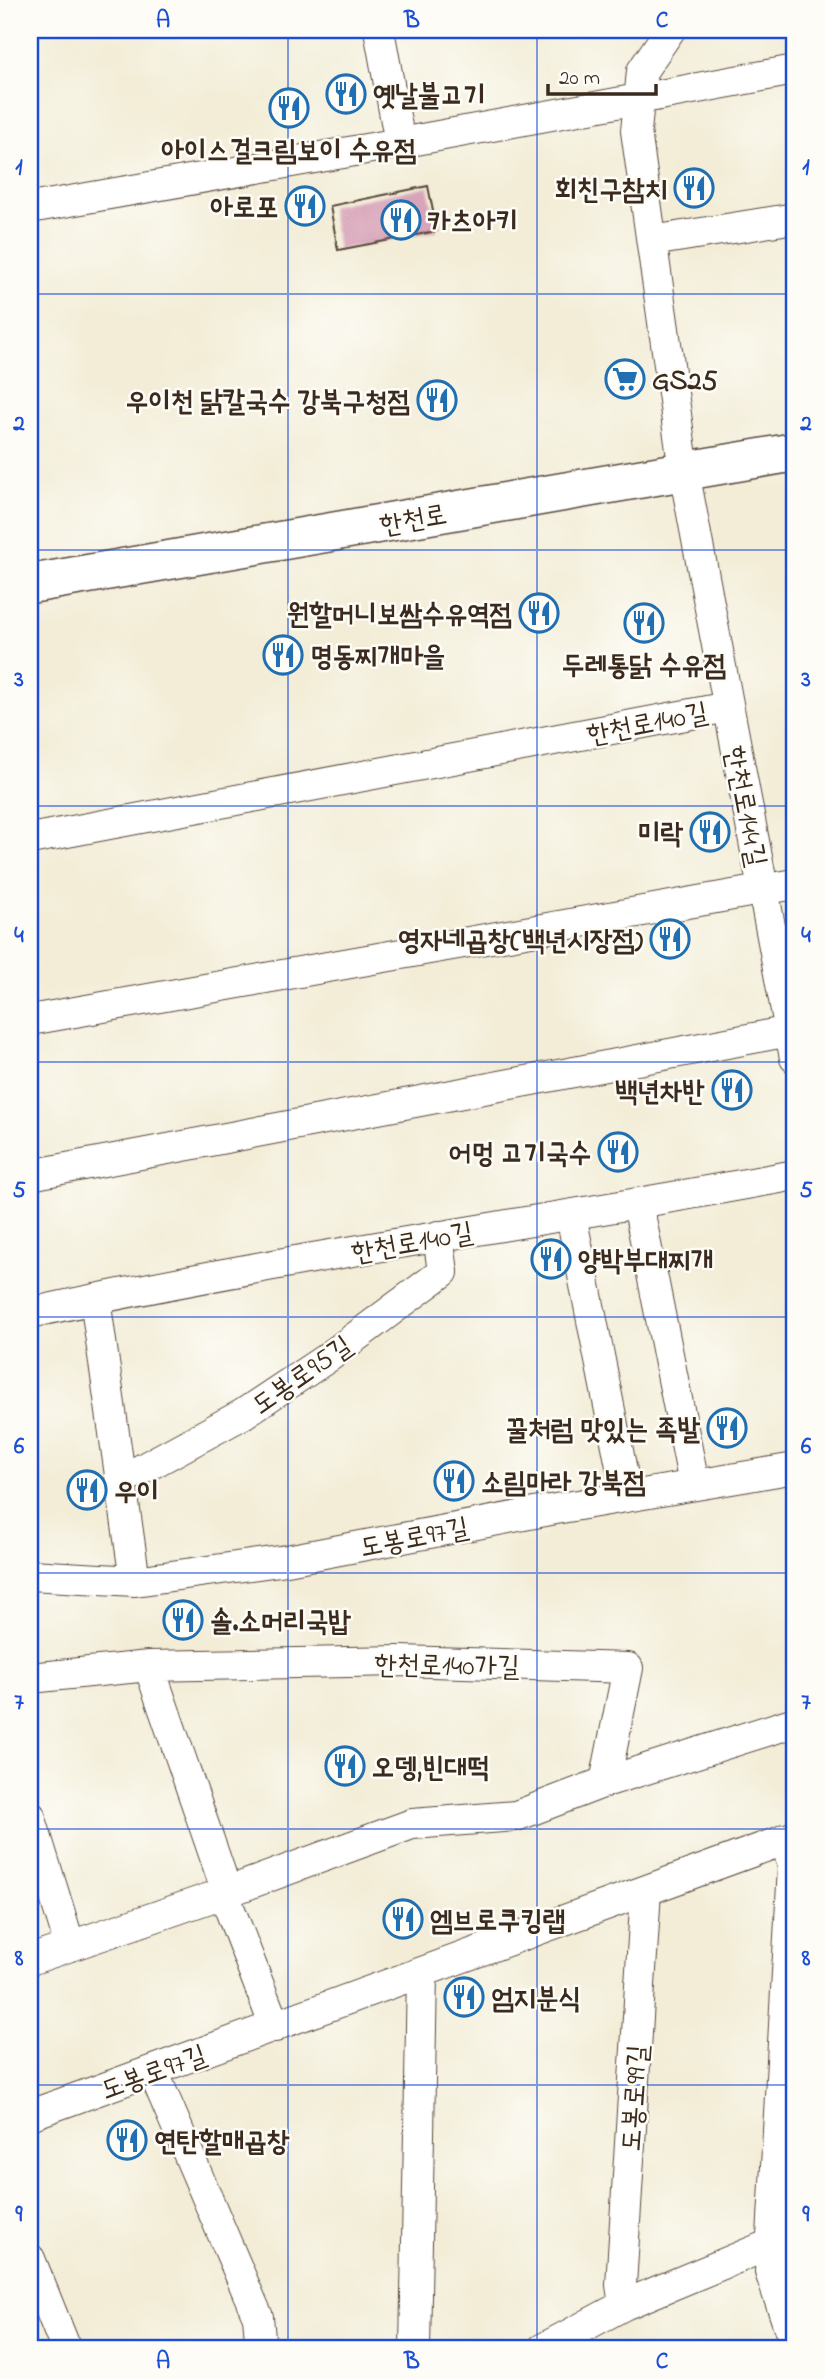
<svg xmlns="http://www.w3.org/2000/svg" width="825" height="2379" font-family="'Indie Flower','Poor Story',sans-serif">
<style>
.building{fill:#d8a4ba}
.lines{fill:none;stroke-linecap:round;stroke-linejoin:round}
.minor-casing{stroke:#57473a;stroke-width:32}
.secondary-casing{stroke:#57473a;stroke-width:41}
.minor{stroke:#fff;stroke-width:30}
.secondary{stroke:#fff;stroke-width:38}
.grid{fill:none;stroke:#1d4ed8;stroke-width:2;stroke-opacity:0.55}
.labels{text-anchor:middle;stroke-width:5;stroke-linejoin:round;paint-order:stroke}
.poi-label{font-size:28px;font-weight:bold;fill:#3b2a1e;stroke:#fdfcf7;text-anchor:start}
.street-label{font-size:28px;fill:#3b2a1e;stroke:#fdfcf7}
.neatline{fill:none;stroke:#1d4ed8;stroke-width:2.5}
.grid-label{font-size:23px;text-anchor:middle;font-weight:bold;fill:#1d4ed8}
</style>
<rect width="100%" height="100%" fill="#fdfcf7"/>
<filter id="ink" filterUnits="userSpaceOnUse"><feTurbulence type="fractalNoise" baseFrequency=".0143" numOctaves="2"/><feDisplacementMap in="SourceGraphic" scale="14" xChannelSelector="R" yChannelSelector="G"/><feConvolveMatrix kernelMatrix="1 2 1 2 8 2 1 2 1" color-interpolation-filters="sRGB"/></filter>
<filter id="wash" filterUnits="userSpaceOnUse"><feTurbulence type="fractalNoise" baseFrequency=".00686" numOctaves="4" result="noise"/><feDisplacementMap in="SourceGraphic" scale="28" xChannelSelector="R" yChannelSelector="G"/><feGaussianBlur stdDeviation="1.57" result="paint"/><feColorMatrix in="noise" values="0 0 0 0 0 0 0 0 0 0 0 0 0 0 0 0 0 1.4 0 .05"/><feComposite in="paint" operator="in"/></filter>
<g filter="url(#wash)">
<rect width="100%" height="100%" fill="#f3edd7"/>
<g id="blocks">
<!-- building -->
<path class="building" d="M428 186 437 231 338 250 330 206Z"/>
</g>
</g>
<g filter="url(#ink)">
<use href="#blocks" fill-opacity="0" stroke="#57473a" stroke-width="2"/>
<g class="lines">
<!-- minor casing -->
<g class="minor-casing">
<path id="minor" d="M379 30 400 143
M670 30 642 71 636 131 684 471 795 1058
M30 208 400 143 795 70
M652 241 795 218
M30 839 728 707
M30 1020 795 884
M30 1175 790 1031
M638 1204 694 1484
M571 1215 627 1496
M95 1299 135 1581
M30 1313C283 1257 541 1223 795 1175
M120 1481 243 1414 330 1356 443 1272 438 1236
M30 1575 135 1581 287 1560 561 1508 795 1468
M149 1666 227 1892 229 1907 275 2027
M30 1678 149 1666 400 1661 628 1668 605 1782
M30 1816 70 1946
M785 1839 793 1867 770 2272 795 2345
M30 1960 227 1892 412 1824 516 1816 605 1782 795 1722
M153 2071 258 2317 261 2349
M30 2115 795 1836
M30 2259 66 2349
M624 2305 621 2285 646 1891
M415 2349 422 1973
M542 2349 624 2305 795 2234"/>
</g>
<!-- secondary casing -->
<g class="secondary-casing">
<path id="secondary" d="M30 584 795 452"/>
</g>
<!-- minor -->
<use href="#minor" class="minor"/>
<!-- secondary -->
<use href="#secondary" class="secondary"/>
</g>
</g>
<!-- grid -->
<path class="grid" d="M288 30V2349M537 30V2349M30 294H795M30 550H795M30 806H795M30 1062H795M30 1317H795M30 1573H795M30 1829H795M30 2085H795"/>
<!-- icons -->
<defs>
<g id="restaurant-ring" transform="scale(2.0125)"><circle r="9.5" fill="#fdfcf7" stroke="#1f6fb2" stroke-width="1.5"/><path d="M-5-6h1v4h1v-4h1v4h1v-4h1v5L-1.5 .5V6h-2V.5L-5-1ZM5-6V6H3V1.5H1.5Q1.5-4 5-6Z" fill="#1f6fb2"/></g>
<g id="supermarket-ring" transform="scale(2.0125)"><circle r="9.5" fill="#fdfcf7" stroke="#1f6fb2" stroke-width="1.5"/><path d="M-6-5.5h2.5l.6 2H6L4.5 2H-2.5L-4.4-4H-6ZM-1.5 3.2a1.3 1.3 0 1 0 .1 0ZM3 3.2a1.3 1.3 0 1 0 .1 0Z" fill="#1f6fb2"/></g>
</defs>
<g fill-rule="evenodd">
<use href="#restaurant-ring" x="346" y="94"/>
<use href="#restaurant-ring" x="289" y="108"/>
<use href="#restaurant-ring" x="694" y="188"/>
<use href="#restaurant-ring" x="305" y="206"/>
<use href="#restaurant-ring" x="401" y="220"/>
<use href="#supermarket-ring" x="625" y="379"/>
<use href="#restaurant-ring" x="437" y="400"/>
<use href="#restaurant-ring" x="539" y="613"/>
<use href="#restaurant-ring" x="644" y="623"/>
<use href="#restaurant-ring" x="283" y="655"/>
<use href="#restaurant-ring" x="710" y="832"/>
<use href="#restaurant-ring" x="670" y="939"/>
<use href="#restaurant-ring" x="732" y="1090"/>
<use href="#restaurant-ring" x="618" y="1152"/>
<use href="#restaurant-ring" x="551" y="1259"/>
<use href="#restaurant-ring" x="727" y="1428"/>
<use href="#restaurant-ring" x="454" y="1481"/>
<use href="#restaurant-ring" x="87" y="1490"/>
<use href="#restaurant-ring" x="183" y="1620"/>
<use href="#restaurant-ring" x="345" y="1766"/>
<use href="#restaurant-ring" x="403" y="1919"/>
<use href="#restaurant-ring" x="464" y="1997"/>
<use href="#restaurant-ring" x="127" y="2140"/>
</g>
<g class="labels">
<!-- poi labels -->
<g class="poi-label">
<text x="373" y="104">옛날불고기</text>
<text x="289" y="159" text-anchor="middle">아이스걸크림보이 수유점</text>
<text x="667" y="198" text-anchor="end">회친구참치</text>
<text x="278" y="216" text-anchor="end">아로포</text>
<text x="428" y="230">카츠아키</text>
<text x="652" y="389">GS25</text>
<text x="410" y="410" text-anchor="end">우이천 닭칼국수 강북구청점</text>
<text x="512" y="623" text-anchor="end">원할머니보쌈수유역점</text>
<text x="310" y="665">명동찌개마을</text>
<text x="644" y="674" text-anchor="middle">두레통닭 수유점</text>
<text x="683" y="842" text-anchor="end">미락</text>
<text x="643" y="949" text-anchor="end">영자네곱창(백년시장점)</text>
<text x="705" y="1100" text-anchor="end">백년차반</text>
<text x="591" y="1162" text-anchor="end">어멍 고기국수</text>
<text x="578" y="1269">양박부대찌개</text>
<text x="700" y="1438" text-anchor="end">꿀처럼 맛있는 족발</text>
<text x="481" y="1491">소림마라 강북점</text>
<text x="114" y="1500">우이</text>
<text x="210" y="1630">솔.소머리국밥</text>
<text x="372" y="1776">오뎅,빈대떡</text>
<text x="430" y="1929">엠브로쿠킹랩</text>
<text x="491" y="2007">엄지분식</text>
<text x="154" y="2150">연탄할매곱창</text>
</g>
<!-- street labels -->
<g class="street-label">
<text transform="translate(413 518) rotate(-10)" y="10">한천로</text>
<text transform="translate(647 722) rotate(-11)" y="10">한천로140길</text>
<text transform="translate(747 806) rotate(79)" y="10">한천로144길</text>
<text transform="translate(412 1241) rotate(-10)" y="10">한천로140길</text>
<text transform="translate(301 1374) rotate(-35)" y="10">도봉로95길</text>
<text transform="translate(414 1536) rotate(-11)" y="10">도봉로97길</text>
<text transform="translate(447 1664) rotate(1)" y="10">한천로140가길</text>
<text transform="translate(153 2071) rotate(-20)" y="10">도봉로97길</text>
<text transform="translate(633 2098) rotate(-86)" y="10">도봉로99길</text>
</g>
</g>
<!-- margin -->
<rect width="825" height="2379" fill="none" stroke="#fdfcf7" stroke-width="77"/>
<!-- scale -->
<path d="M548 84v10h108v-10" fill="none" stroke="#3b2a1e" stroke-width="3.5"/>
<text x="559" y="84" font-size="21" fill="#3b2a1e" stroke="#fdfcf7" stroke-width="5" paint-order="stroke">20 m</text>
<rect x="38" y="38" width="748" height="2302" class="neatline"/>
<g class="grid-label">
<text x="163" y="27">A</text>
<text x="412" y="27">B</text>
<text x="662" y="27">C</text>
<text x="19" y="174">1</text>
<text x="806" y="174">1</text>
<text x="19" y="430">2</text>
<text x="806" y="430">2</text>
<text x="19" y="686">3</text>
<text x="806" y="686">3</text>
<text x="19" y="942">4</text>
<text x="806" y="942">4</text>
<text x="19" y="1197">5</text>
<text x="806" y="1197">5</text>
<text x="19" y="1453">6</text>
<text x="806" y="1453">6</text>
<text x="19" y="1709">7</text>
<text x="806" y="1709">7</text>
<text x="19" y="1965">8</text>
<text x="806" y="1965">8</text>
<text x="19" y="2221">9</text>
<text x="806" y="2221">9</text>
<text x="163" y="2368">A</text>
<text x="412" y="2368">B</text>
<text x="662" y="2368">C</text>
</g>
</svg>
